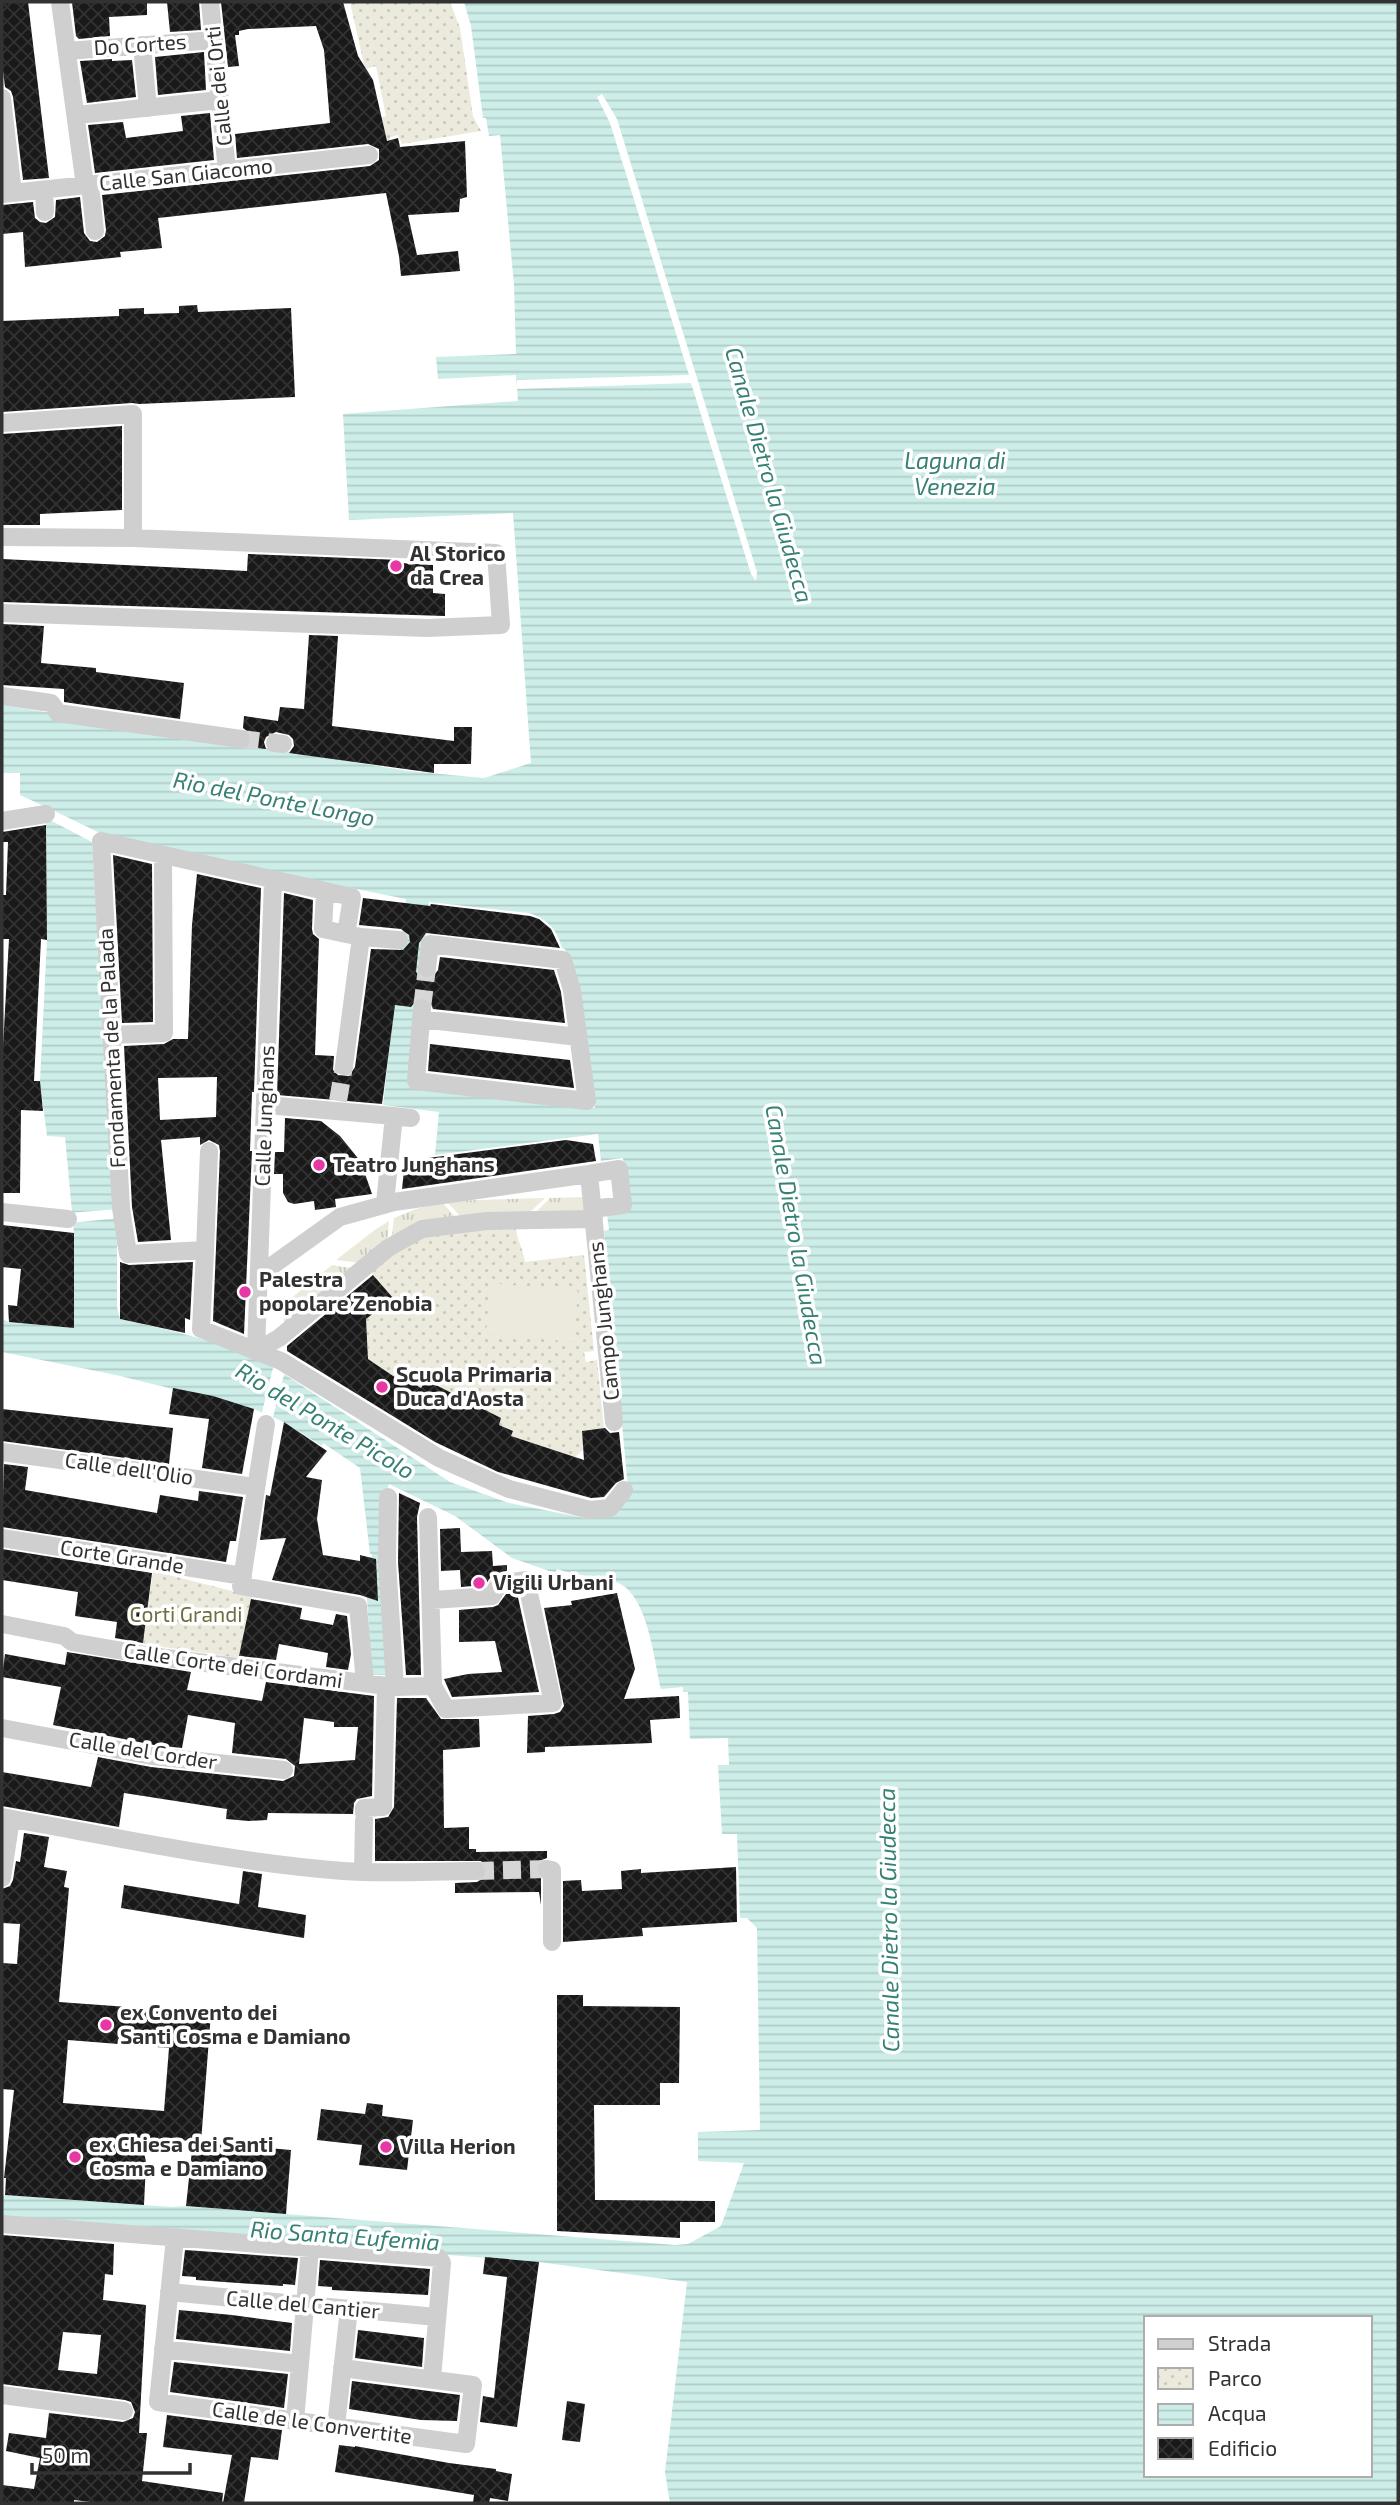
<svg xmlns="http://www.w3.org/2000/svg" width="1400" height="2505" font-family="'Exo 2',sans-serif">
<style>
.grass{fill:url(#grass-tufts)}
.park{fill:url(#park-dots)}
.pitch{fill:#ebeadd}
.water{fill:url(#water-rules);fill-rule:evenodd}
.pier{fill:#fff}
.building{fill:url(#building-cross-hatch);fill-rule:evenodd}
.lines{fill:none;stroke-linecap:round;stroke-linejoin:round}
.street-tunnel{stroke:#d6d6d6;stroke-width:18;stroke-dasharray:18 9;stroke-linecap:butt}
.street{stroke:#cfcfcf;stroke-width:18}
.poi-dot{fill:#e637a5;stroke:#fff;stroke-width:2.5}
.labels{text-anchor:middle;stroke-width:7;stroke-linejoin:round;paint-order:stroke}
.street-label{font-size:21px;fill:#323232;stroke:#fff}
.poi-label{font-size:21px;font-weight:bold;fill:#323232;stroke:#fff;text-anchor:start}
.park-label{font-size:21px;fill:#6e6d3e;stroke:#fff}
.water-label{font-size:23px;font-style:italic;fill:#378174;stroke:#fff}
</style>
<defs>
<pattern id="grass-tufts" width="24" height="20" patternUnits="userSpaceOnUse" patternTransform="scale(1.75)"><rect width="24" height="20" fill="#ebeadd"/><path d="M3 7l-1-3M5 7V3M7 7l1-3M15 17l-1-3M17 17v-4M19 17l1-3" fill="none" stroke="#cac9be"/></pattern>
<pattern id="park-dots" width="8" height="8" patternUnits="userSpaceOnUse" patternTransform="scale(1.75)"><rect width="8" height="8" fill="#ebeadd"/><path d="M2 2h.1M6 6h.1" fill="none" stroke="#cac9be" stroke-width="1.8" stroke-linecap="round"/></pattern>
<pattern id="water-rules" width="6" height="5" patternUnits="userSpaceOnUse" patternTransform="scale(1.75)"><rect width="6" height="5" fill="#cdede8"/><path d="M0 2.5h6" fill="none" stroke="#b0ccc7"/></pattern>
<pattern id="building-cross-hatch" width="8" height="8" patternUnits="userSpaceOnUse" patternTransform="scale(1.75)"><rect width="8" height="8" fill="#191919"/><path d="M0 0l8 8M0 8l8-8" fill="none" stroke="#323232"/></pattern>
</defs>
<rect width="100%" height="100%" fill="#fff"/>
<!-- grass -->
<path class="grass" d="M584 1197 585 1215 531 1217 550 1198Z
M545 1198 526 1216 462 1218 446 1201Z
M442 1202 456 1218 391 1241 394 1218 416 1209Z
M389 1221 387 1244 363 1263 336 1260 376 1229Z
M332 1265 357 1269 286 1327 280 1307Z"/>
<!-- park -->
<path class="park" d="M350 2H450L460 28 473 116 481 131 402 144 398 135 390 137 391 145 379 146 374 120 386 116 376 66 365 69Z
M516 1225C516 1239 523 1248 525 1262L584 1255 594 1351 584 1352 586 1362 597 1360 604 1429 582 1431 583 1450 575 1457 511 1436 512 1430 499 1425 501 1418 426 1380 421 1388 409 1380 405 1384 375 1363 369 1364 364 1353 368 1351 366 1328 362 1326 368 1314H372L392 1298 369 1269 429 1231Z
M153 1571 252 1596 239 1658 143 1644Z"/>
<!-- pitch -->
<path class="pitch" d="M490 1283 578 1291 574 1342 486 1334Z"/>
<!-- water -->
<path class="water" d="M464 2H1398V2503H670L665 2472 687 2282 539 2262 2 2220V2195L172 2207 186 2206 675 2245 688 2244 721 2226 744 2163 698 2161V2132L760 2130 757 1928 747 1918H740L737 1834H722L718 1765H729L728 1738 690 1739 688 1692H683V1687L661 1689C654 1660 648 1593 616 1582 597 1576 576 1576 557 1569L555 1573 512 1558 455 1516 389 1484 385 1496 391 1675H372L367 1599 372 1554H370L360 1468 323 1443 322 1446 284 1422 254 1409 116 1375 2 1352V1319L9 1322 74 1328V1233L65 1137 47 1136 40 1081 47 940 46 807 20 795V773H2V705L408 771 484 778 531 763 513 513 349 520 343 414 518 401 516 375 438 379 436 357 516 354 514 285 500 135 489 136 486 118H483L471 26ZM98 832 257 869 406 899 383 1105 439 1112 435 1155 598 1134 601 1161 623 1158 629 1211 607 1214 609 1230 604 1231 628 1488 601 1518H585L509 1503 450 1482 270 1365C222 1341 172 1331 120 1319L117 1307V1246L119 1245 115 1208 92 842ZM429 902 529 913C548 919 557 930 562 948L565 949 578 991 595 1108 409 1086ZM1146 2318H1370V2475H1146Z"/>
<!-- pier -->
<path class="pier" d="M602 94 617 119 757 572 756 581 751 574 691 383 517 389V380L689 375 610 123 597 97Z
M46 807 98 832 92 842 46 818Z
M118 1209 119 1218 70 1223 69 1213Z
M274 1364 285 1371 272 1421 261 1416Z"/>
<!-- building -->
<path class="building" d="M2 2H28L49 178 23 180 13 97 11 91 5 87 2 63Z
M72 2H147V15L109 17 110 36 79 39 76 36Z
M167 2H199L201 30 170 32Z
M221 2H343L358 56 373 80 387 141 398 138 400 147 465 141 467 197 460 199 459 212 408 215 417 255 458 251 460 271 401 276 399 256 386 193 158 218 162 248 120 252 121 257 25 267 23 232 2 234V205L33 202 35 218 40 222 46 223 55 217 56 200 80 197 84 233 90 241 97 242 105 236 106 230 102 195 370 166 379 160V149L368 144 237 158 235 134 330 123 324 50 316 26 248 29 239 31V35H235L239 66 228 67Z
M204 52 206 90 158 95 155 57Z
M112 59V61L132 60 136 97 87 103 80 61Z
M210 113 214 160 95 173 88 125 123 122 126 138 183 131 181 116Z
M197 305 198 312 291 308 295 397 139 404 132 403 2 412V321L119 316V309L144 308V314L179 313V306Z
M122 426V510L40 514V525H2V434Z
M248 554 401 560V563L433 565V593L445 594V616L2 602V559L247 571Z
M2 624 44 626 41 663 96 668V672L184 683 180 719 64 702V689L2 685Z
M309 635 338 636 332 726 454 741V727H472L471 764H434V773L289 753 294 746 293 739 289 735 276 732 266 737 264 742 266 749 249 747 252 735 243 728 244 716 278 721 280 707 304 709Z
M46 825 47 940 41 939 34 1081H40L43 1111 21 1110 20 1193H2V1064L9 939H2V895H6L8 842H2V832Z
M113 855 152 864 153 1022 122 1023Z
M197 874 261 888 254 1092H252L250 1151H252L244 1334 213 1321 220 1151 219 1145 209 1140 200 1145V1137L161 1140 171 1240 138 1242 132 1207 124 1046 164 1044 173 1039H188L192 925ZM217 1077 216 1117 160 1120 158 1078Z
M284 893 313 900 312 929 313 934 319 939 315 1055 334 1056 333 1070 338 1075 349 1076 355 1067 371 949 403 950 410 942 409 935 401 929 359 925 363 898 430 906 431 904 530 916 539 919 551 929 560 948 426 933 419 943 416 972 421 977 432 978 438 970 440 957 554 970 561 992 565 1023 433 1009 429 999 418 998 411 1007 395 1005 382 1104 277 1095Z
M430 1044 570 1060 574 1088 428 1071Z
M285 1118 321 1121 340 1136 361 1162 372 1194 335 1199 336 1207 315 1210 314 1201 294 1204 288 1202 283 1193V1174H274L275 1152H284Z
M566 1140 593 1144 596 1161 402 1189 405 1161Z
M2 1225 74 1233V1328L9 1322 8 1305 17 1306 21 1269 2 1267Z
M120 1262 129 1265 193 1262 190 1320 185 1318V1333L120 1319Z
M373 1275 393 1298 366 1319 368 1359 405 1384 408 1380 421 1388 426 1380 501 1418 499 1425 513 1431 511 1436 584 1460 582 1431 605 1428 610 1433 619 1432 624 1479 616 1483 604 1497 591 1498 498 1472 435 1442 287 1351V1346Z
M173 1388 213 1396 254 1409 242 1474 202 1468 209 1419 169 1414Z
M2 1409 173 1428 169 1464 2 1441Z
M284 1422 327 1451 306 1477 322 1480 317 1519 323 1555 360 1561V1555L376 1559 378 1601 360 1595 272 1580 286 1538 260 1540 266 1495 270 1496Z
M4 1464 28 1467 25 1490 157 1513 160 1495 198 1501 199 1491 243 1497 236 1541H230L226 1562 2 1527Z
M399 1493 420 1503 417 1517 421 1675H406L398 1562Z
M460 1528 461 1552 492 1551 493 1566 507 1565V1571L493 1574 485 1585 461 1587 460 1570 441 1571 440 1529Z
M2 1549 152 1573 143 1643 115 1638 117 1622 75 1616 78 1592 2 1580Z
M517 1593 539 1692 452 1697 444 1679 468 1674 502 1672 495 1641 459 1642V1610L493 1607 498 1605 506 1594Z
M617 1593 635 1669 624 1699 679 1696 680 1718 650 1720 652 1743 545 1747V1752L527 1753 528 1716 554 1714 560 1712 564 1706 544 1608 572 1605 571 1601Z
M251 1599 302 1608 300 1619 333 1625 336 1614 347 1616 351 1654 348 1670 326 1667 328 1653 279 1644 276 1660 239 1656Z
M67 1652 191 1672 187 1690 262 1701 266 1682 374 1696 372 1796 357 1799 354 1803 353 1814 268 1813 267 1820 249 1821 226 1819 227 1809 124 1793 119 1827 2 1806V1772L91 1787 98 1757 151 1767 283 1781 294 1776 295 1766 286 1759 232 1753 235 1723 188 1715 182 1748 154 1745 53 1725 61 1687 2 1677 5 1654 65 1665ZM304 1718 334 1722V1727H358L355 1760 299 1764Z
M397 1698H426L441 1719H479L480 1747 443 1750 444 1828 469 1827V1849H476V1852L547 1851V1858L539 1861 536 1867 541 1878V1905L539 1892 455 1893V1883L477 1882 485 1877 487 1870 481 1861H375V1819L388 1817 394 1807Z
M24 1833 49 1837 44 1867 67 1871 64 1887 69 1888 59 2002 211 2013 201 2142 291 2150 286 2214 186 2206 193 2141 141 2138 146 2162 144 2205 5 2195 6 2178H4L14 2090 2 2089V1963L17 1964 20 1924 2 1923V1889L10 1886 13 1880 16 1861 20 1862ZM68 2040 169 2048 164 2111 63 2103Z
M736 1867 737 1922 642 1928 643 1936 563 1942V1881L581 1880 582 1891 622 1889 621 1871 641 1869V1873Z
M243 1871 262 1874 258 1907 306 1915 304 1938 121 1908 124 1885 239 1904Z
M557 1995H583V2006L680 2007 679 2083H660V2105H594L595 2200 715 2201V2222H680V2238L557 2231Z
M367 2103 383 2105 382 2116 413 2120 407 2170 359 2165 362 2145 317 2140 321 2109 365 2114Z
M2 2235 114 2244 113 2275 105 2274 103 2300 146 2305 139 2433H147L142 2481 223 2493 222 2503H99L74 2500V2503H2V2485L34 2489 40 2458 6 2451 9 2433 46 2438 49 2413 123 2422 133 2418 135 2412 131 2402 125 2400 2 2384ZM63 2332 101 2335 97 2374 58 2370Z
M185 2250 298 2258 295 2285 283 2284V2286L196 2280V2277L182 2276Z
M485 2257 539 2262 517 2427 480 2422 483 2396 494 2398 507 2277 483 2274Z
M320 2260 430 2269 428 2295 332 2290V2287L318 2286Z
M179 2310 232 2315 292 2323 290 2351 176 2339Z
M358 2330 424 2338 422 2367 355 2358Z
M174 2362 288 2374 284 2408 170 2392Z
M352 2381 460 2395 457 2421 421 2420 349 2409Z
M567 2401 585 2404 580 2442 562 2440Z
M167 2415 282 2430 278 2460 251 2457 244 2503H223L232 2455 163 2447Z
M339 2445 355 2447V2446L449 2463 496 2469V2471L512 2474 508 2501 490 2498 489 2503H473L474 2495 335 2472Z"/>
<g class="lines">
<!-- street-tunnel -->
<path class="street-tunnel" d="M241 739 275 743
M422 1008 427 968
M338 1101 344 1066
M476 1871 547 1869"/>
<!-- street -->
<path class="street" d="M60 2 85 186
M210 2 227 171
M142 45 148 108
M67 51 214 40
M2 98 13 193
M77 115 220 100
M90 185 95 231
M44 190 45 212
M2 194 369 155
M2 423 133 414V538L496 553 501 625 427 628 2 613
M2 537 133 538
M2 696 51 703 58 713 241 739
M275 743 283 744
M2 821 46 814
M325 892 323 929 346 934
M361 937 399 940
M422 1008 416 1081 587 1101 572 990 563 960 430 944 427 968
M421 1019 578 1037
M110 1035 164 1033 163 857
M344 1066 361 937 346 934 352 897 101 841 121 1208 128 1254 205 1250 201 1329 281 1361 439 1458 509 1489 590 1510 610 1508 624 1490
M266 1105 394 1116
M589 1174 619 1169 623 1205 593 1209
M385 1203 394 1116 411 1118
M2 1212 68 1219
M205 1250 209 1151
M259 1275 340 1217 394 1202 589 1174 614 1422
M256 1351 273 881
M256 1351 279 1338 388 1248 422 1229 487 1221 594 1219
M266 1424 241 1586 358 1606 365 1683
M2 1452 256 1487
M388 1497 387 1562 395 1687
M428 1517 433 1686
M2 1538 243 1576
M2 1624 64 1636 72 1642 151 1656 395 1687 433 1686 446 1709 553 1703 526 1580 499 1584 492 1596 432 1600
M2 1728 152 1756 284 1770
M364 1813V1808L383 1807 386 1686
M2 1817C115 1837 229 1862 343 1871 387 1874 432 1871 476 1871
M547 1869 552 1870V1942
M363 1871 364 1820
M2 1878 11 1819
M2 2224 439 2258 442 2263 432 2379
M175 2238 158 2402 466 2444 473 2385 342 2368
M169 2292 437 2317
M163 2349 300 2364
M2 2395 124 2411
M295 2421 310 2248
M336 2426 349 2309"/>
</g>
<!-- markers -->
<g class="poi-dot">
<circle cx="396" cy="566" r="7"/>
<circle cx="319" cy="1165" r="7"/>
<circle cx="245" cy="1292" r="7"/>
<circle cx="382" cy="1387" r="7"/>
<circle cx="479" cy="1583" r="7"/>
<circle cx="106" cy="2025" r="7"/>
<circle cx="386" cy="2147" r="7"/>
<circle cx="75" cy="2157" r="7"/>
</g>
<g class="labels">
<!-- street labels -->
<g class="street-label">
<text transform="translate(140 45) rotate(-4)" y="7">Do Cortes</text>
<text transform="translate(219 86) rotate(-96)" y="7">Calle dei Orti</text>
<text transform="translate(186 175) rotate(-6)" y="7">Calle San Giacomo</text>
<text transform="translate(112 1048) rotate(-93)" y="7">Fondamenta de la Palada</text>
<text transform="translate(265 1116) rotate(-88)" y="7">Calle Junghans</text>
<text transform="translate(604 1321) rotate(-96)" y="7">Campo Junghans</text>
<text transform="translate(129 1469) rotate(8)" y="7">Calle dell'Olio</text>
<text transform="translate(122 1557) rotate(9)" y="7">Corte Grande</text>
<text transform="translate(233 1666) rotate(8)" y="7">Calle Corte dei Cordami</text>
<text transform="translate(143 1751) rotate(9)" y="7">Calle del Corder</text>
<text transform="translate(303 2305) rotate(5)" y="7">Calle del Cantier</text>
<text transform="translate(312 2423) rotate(8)" y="7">Calle de le Convertite</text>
</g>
<!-- poi labels -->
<g class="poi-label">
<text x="410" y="561">Al Storico<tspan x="410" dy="24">da Crea</tspan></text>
<text x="333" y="1172">Teatro Junghans</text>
<text x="259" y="1287">Palestra<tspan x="259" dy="24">popolare Zenobia</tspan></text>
<text x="396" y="1382">Scuola Primaria<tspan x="396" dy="24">Duca d'Aosta</tspan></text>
<text x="493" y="1590">Vigili Urbani</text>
<text x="120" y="2020">ex Convento dei<tspan x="120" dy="24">Santi Cosma e Damiano</tspan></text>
<text x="89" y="2152">ex Chiesa dei Santi<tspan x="89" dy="24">Cosma e Damiano</tspan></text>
<text x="400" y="2154">Villa Herion</text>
</g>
<!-- park labels -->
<g class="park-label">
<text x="186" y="1622">Corti Grandi</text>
</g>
<!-- water labels -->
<g class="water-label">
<text x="955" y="469">Laguna di<tspan x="955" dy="26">Venezia</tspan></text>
<text transform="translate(769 475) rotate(74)" y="8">Canale Dietro la Giudecca</text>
<text transform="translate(274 799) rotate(11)" y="8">Rio del Ponte Longo</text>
<text transform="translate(796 1235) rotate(80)" y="8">Canale Dietro la Giudecca</text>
<text transform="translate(325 1421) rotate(31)" y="8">Rio del Ponte Picolo</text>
<text transform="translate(889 1920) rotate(-91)" y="8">Canale Dietro la Giudecca</text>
<text transform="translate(345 2236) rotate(4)" y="8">Rio Santa Eufemia</text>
</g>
</g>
<!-- border -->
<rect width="1400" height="2505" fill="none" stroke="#323232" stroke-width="7"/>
<!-- legend -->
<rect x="1144" y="2316" width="228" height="161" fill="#ffffff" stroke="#adadad" stroke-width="2"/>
<rect x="1158" y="2339" width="35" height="10" fill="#cfcfcf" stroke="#adadad" stroke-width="2"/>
<text x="1208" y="2351" font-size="21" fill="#323232">Strada</text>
<rect x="1158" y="2368" width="35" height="21" fill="url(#park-dots)" stroke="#adadad" stroke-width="2"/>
<text x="1208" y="2386" font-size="21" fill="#323232">Parco</text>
<rect x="1158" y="2404" width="35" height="21" fill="url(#water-rules)" stroke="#adadad" stroke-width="2"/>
<text x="1208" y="2421" font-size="21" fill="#323232">Acqua</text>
<rect x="1158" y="2438" width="35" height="21" fill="url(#building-cross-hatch)" stroke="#adadad" stroke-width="2"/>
<text x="1208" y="2456" font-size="21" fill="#323232">Edificio</text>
<!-- scale -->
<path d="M32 2463v10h158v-10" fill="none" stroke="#323232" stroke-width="3.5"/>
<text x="42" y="2463" font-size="21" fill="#323232" stroke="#ffffff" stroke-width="5" paint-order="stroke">50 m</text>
</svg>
